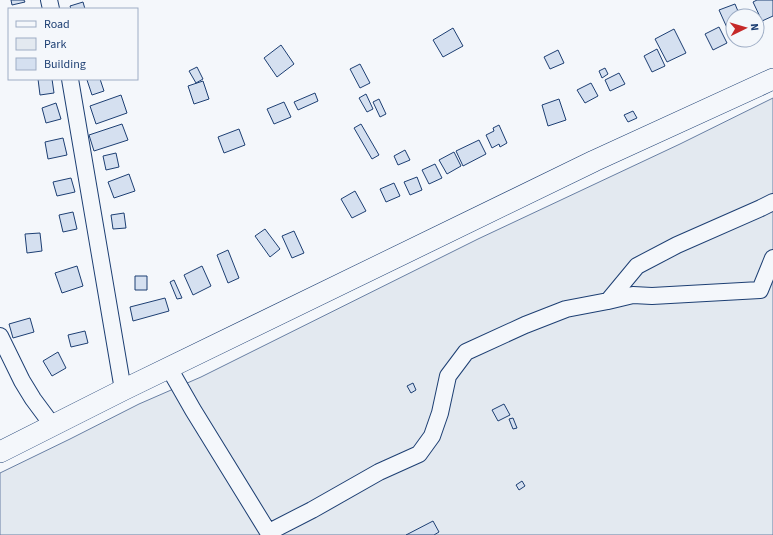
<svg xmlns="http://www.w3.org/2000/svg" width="773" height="535" font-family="'Source Sans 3',sans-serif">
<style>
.green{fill:#e3e9f0;stroke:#687fa3}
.building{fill:#d5e0f0;stroke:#1d3f73}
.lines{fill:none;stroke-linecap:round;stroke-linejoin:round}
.minor-casing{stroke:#1d3f73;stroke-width:18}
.major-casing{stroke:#1d3f73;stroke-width:22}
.minor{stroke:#f4f7fb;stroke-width:16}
.major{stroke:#f4f7fb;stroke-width:21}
</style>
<rect width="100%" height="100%" fill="#f4f7fb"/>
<!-- green -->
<path class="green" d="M773 98V535H0V473L70 439 139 404 201 377 478 239 680 144Z"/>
<!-- building -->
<path class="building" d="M11 0H24L25 2 12 5Z
M757 0H773V16L762 21 753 2Z
M83 2 85 9H71L70 6Z
M735 4 740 16H733V28L728 30 719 10Z
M719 27 727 43 713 50 705 34Z
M453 28 463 46 443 57 433 40Z
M674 29 686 53 667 62 655 39Z
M281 45 294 64 277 77 264 58Z
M657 49 665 66 652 72 644 56Z
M558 50 564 63 550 69 544 57Z
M360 64 370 83 360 88 350 69Z
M197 67 203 79 196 83 189 71Z
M605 68 608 74 602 78 599 71Z
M619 73 625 84 610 91 605 80Z
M38 79H52L54 93 40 95Z
M90 79H100L104 91 92 95 87 80Z
M203 81 209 99 194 104 188 86Z
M591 83 598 96 585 103 577 90Z
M315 93 318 101 298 110 294 102Z
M366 94 373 109 367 112 359 98Z
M121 95 127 113 96 124 90 106Z
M379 99 386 114 380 117 373 102Z
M559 99 566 120 548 126 542 105Z
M284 102 291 117 274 124 267 109Z
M56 103 61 119 46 123 42 108Z
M633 111 637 118 628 122 624 115Z
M122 124 128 140 94 151 89 135Z
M361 124 379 155 372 159 354 128Z
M499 125 507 143 500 147 499 144 492 148 486 135 494 131 493 128Z
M239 129 245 145 224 153 218 137Z
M63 138 67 155 48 159 45 142Z
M479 140 486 154 463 166 456 151Z
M405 150 410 160 398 165 394 156Z
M454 152 461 166 447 174 439 160Z
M116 153 119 167 106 170 103 156Z
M435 164 442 178 429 184 422 170Z
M129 174 135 191 114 198 108 182Z
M417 177 422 190 410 195 404 182Z
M71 178 75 192 57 196 53 182Z
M394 183 400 196 386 202 380 189Z
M355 191 366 211 352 218 341 199Z
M73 212 77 229 63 232 59 215Z
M124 213 126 228 113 229 111 215Z
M265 229 280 249 270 257 255 236Z
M294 231 304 253 292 258 282 236Z
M40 233 42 251 27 253 25 234Z
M228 250 239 278 228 283 217 255Z
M77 266 83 286 62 293 55 273Z
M202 266 211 286 193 295 184 275Z
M135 276H147V290H135Z
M174 280 182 298 177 299 170 282Z
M165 298 169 311 133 321 130 307Z
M30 318 34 332 13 338 9 324Z
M85 331 88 343 71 347 68 335Z
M58 352 66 368 52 376 43 361Z
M413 383 416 390 411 393 407 386Z
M504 404 510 415 498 421 492 410Z
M513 418 517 428 513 429 509 419Z
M522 481 525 486 519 490 516 485Z
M433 521 439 532 434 535H406Z"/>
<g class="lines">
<!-- minor casing -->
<g class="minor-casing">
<path id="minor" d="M49 0 51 9
M70 79 123 390
M608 301 633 295 652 296 760 290 773 258
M0 336 22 381 33 399 53 426
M169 368 193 410 270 535
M269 532 312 510 379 472 419 454 432 436 440 413 448 376 466 352 525 325 566 309 608 301 637 266 677 245 761 208 773 202"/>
</g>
<!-- major casing -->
<g class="major-casing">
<path id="major" d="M0 452 123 390 594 161 773 79"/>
</g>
<!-- minor -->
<use href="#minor" class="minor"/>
<!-- major -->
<use href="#major" class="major"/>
</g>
<!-- legend -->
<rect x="8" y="8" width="130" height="72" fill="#f4f7fb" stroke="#9eadc5"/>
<rect x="16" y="21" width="20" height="6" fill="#f4f7fb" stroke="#9eadc5"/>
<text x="44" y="28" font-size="12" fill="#1d3f73">Road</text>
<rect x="16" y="38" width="20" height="12" fill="#e3e9f0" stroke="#9eadc5"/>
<text x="44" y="48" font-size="12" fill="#1d3f73">Park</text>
<rect x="16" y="58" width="20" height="12" fill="#d5e0f0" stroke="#9eadc5"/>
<text x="44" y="68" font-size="12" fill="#1d3f73">Building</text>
<!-- north arrow -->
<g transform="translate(745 28) rotate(85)"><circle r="19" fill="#f4f7fb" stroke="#9eadc5"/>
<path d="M0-3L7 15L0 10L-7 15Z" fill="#c62828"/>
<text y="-6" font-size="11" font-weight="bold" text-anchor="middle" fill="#1d3f73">N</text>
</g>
</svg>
